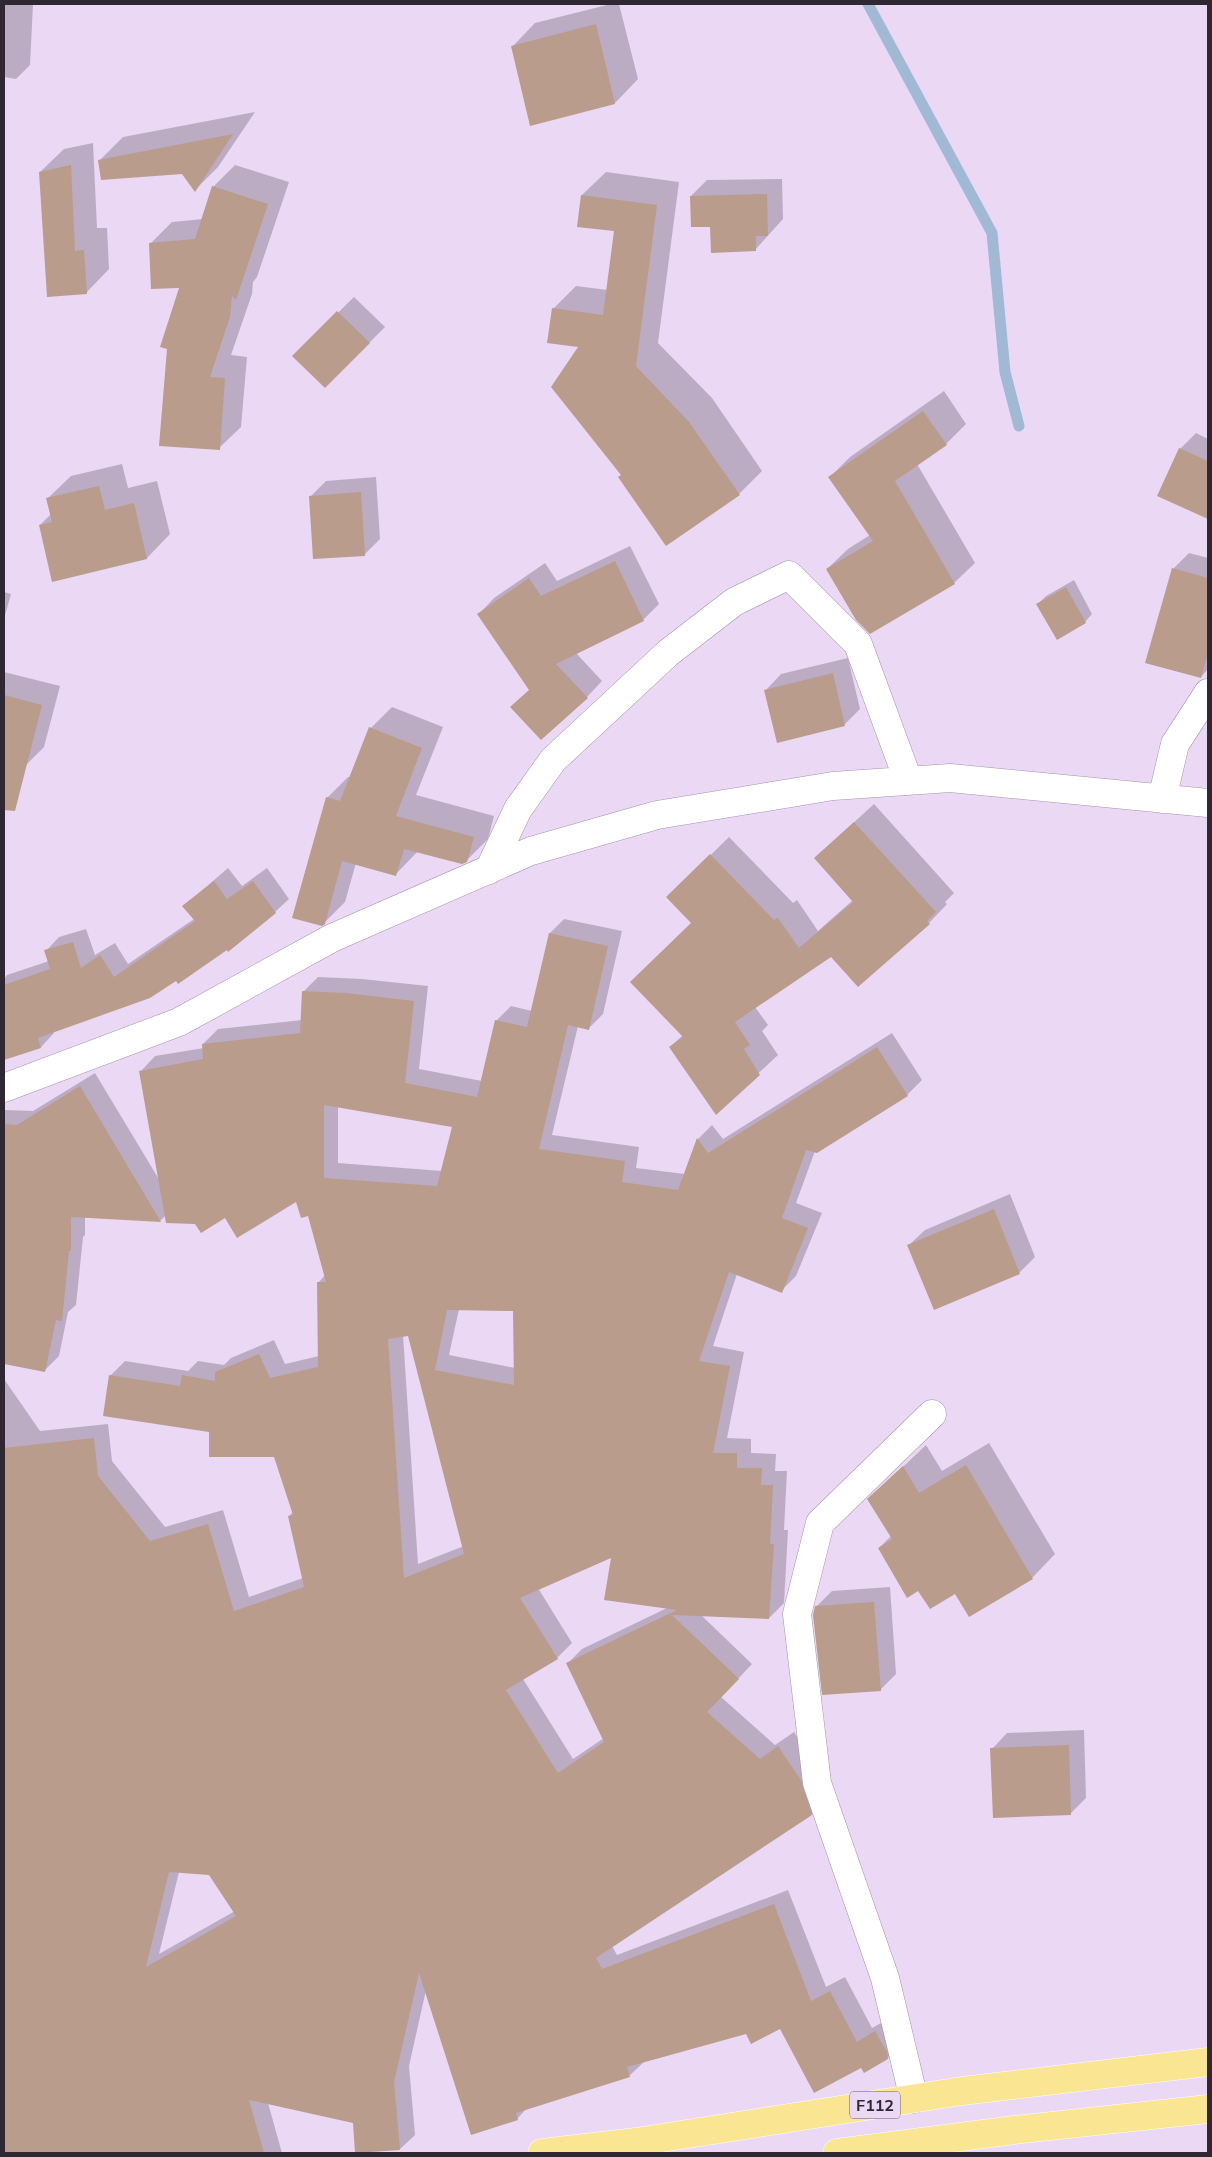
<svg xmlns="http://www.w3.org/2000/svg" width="1212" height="2157" font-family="Mulish,sans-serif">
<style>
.shadow{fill:#0003;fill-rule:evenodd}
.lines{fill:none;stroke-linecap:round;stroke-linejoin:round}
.stream{stroke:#a1b9d4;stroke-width:11}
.building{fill:#ba9c8c;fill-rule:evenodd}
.street-casing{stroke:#a494ae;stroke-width:29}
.primary-casing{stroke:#fff;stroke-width:29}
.street{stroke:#fff;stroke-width:28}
.primary{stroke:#fae593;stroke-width:28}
.labels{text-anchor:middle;stroke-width:4.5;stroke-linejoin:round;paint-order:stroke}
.shield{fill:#ead8f4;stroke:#675d6d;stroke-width:1}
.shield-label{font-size:16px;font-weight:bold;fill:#2f2833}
</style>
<rect width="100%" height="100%" fill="#ead8f4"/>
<!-- shadow -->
<path class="shadow" d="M4 4H33L30 65 16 79 4 77Z
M611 4H619L638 79 615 103 512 47 535 23Z
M255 112 218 167 195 190 182 173 100 160 123 137Z
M93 143 97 228H107L109 269 86 293 40 172 64 149Z
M235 165 289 182 257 277 253 282 252 294 231 355 247 357 241 427 219 448 181 286 150 244 172 222 203 219 213 187Z
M606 172 679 182 658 343 712 398 762 471 739 494 622 475 580 346 553 309 576 286 608 290 616 230 582 195Z
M782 179 783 219 755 250 711 225 691 196 707 180Z
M354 297 385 327 325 387 294 356Z
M944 391 966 424 946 444 917 464 975 563 954 583 870 633 827 569 848 549 870 535 830 477 850 457Z
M1196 433 1208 439V515L1207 517 1180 449Z
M122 464 128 488 157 481 170 534 147 558 53 581 40 525 51 514 47 499 71 476Z
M376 477 380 539 364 555 310 497 326 481Z
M630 546 659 604 643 620 576 653 602 681 587 697 530 689 479 614 494 598 545 563 557 581Z
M1189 553 1208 558V669L1201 677 1173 569Z
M1074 580 1092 614 1085 622 1038 604 1046 596Z
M4 592 11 594 4 619Z
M848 658 860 709 844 725 766 690 781 674Z
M4 672 60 686 44 747 25 766 13 764 4 784Z
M392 707 443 727 416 795 494 816 488 839 466 861 418 851 396 874 356 863 345 902 324 923 327 798 348 777H351L371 728Z
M874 804 954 893 945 902 947 904 929 923 858 986 831 955 755 1007 768 1025 762 1031 778 1055 716 1113 670 1047 683 1035 692 923 668 897 729 837 793 903 797 900 818 931 853 900 815 858Z
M228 868 242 886 267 868 289 899 275 912 177 979 53 1031 54 1033 41 1047 4 1059V979L7 975 49 961 46 951 59 937 86 929 95 955 115 943 128 964 194 919 184 906Z
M564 919 622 931 603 1014 589 1028 578 1026 552 1135 639 1147 636 1168 685 1174 698 1139 712 1125 723 1139 892 1033 922 1080 907 1095 817 1152 815 1151 796 1203 822 1213 796 1276 781 1291 737 1274 713 1346 744 1352 727 1438 751 1439V1453L776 1454 775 1471H787L784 1530H788L784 1603 769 1618 701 1615 752 1664 721 1697 775 1745 794 1732 815 1765 826 1800 811 1814 612 1946 617 1955 788 1890 826 1987 845 1977 872 2028 890 2018 902 2043 888 2058 861 2066 781 2028 746 2032 645 2061 629 2076 527 2108 517 2119 426 1990 409 2066 415 2135 400 2149 354 2122 268 2103 282 2153H4V1379L40 1431 108 1424 112 1461 165 1527 223 1510 249 1597 303 1578 289 1516 293 1512 275 1455 210 1431 110 1376 125 1361 188 1371 198 1361 224 1365 231 1358 274 1340 285 1364 319 1356 318 1283 325 1275 309 1214 296 1200 196 1223 166 1215 160 1221 85 1216V1235L83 1237 76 1305 68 1312 59 1356 44 1371 4 1362V1284L8 1248H4V1110L33 1111 95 1073 160 1181 141 1071 155 1056 204 1048 203 1044 218 1029 302 1020 303 992 318 977 362 979 428 986 419 1069 482 1081 496 1021 511 1006 532 1011 550 933ZM338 1106 454 1126 442 1171 338 1163ZM459 1309 514 1310 515 1368 449 1355ZM409 1334 464 1546 418 1564 403 1335ZM613 1556 669 1607 582 1649 568 1663 604 1738 573 1759 523 1679 557 1658 572 1643 538 1588ZM179 1872 209 1873 235 1911 159 1954Z
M1010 1194 1035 1257 1019 1273 909 1245 925 1230Z
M989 1443 1055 1554 1032 1578 970 1615 956 1592 919 1589 879 1548 891 1536 869 1499 926 1445 942 1471Z
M890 1587 896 1674 880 1690 816 1607 832 1591Z
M1084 1730 1086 1798 1070 1814 992 1749 1007 1733Z"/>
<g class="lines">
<!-- stream -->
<path class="stream" d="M868 4 992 233 1005 372 1019 426"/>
</g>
<!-- building -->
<path class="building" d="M596 24 615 104 530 126 511 46Z
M233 134 195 192 182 174 101 180 98 160Z
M71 165 75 251 84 250 87 294 47 297 39 172Z
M212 186 268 204 236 300 232 296 230 317 210 377 225 378 220 450 159 446 167 349 160 347 179 288 151 289 149 243 195 239Z
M767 194 768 236H756V251L711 253 710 227H691L690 196Z
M581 195 657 205 636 366 689 422 740 495 666 546 618 477 621 475 551 387 578 347 547 343 552 308 603 315 614 231 577 227Z
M337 311 370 343 325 388 292 356Z
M923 411 947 445 895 481 955 584 870 634 856 620 826 569 873 541 828 477Z
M1179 448 1208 461V519L1157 496Z
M99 486 105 510 134 503 147 559 52 582 39 525 52 522 46 498Z
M361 492 365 556 313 559 309 496Z
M615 561 644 621 556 664 588 698 541 740 510 707 529 690 477 614 529 578 541 596Z
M1172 568 1208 578V653L1201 678 1145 663Z
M1066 587 1086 623 1057 640 1036 604Z
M833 673 845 726 777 743 764 690Z
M4 695 42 705 15 811 4 810Z
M369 727 422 748 396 816 474 837 467 862 462 864 404 849 396 876 342 861 325 924 322 926 292 918 326 797 340 801Z
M854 822 936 912 927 921 930 924 858 987 831 957 735 1022 750 1045 744 1049 760 1075 716 1115 669 1047 683 1037 630 982 691 923 666 897 710 854 774 920 778 918 799 948 853 902 814 858Z
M214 881 227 899 253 881 276 913 228 952 227 950 178 984 176 981 150 998 38 1038 41 1048 4 1060V985L50 969 44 950 73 942 81 968 100 955 114 977 195 921 182 906Z
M549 933 608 946 589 1030 568 1025 539 1149 625 1161 622 1182 678 1190 697 1138 708 1153 877 1047 908 1096 817 1153 806 1150 782 1218 808 1228 782 1293 729 1272 699 1361 730 1366 713 1453H737V1468H762L761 1485H773L770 1544H774L769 1619 672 1615 739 1679 707 1712 760 1759 778 1746 801 1780 812 1815 596 1958 602 1969 774 1904 811 2001 830 1991 857 2042 875 2031 887 2052 888 2059 864 2073 861 2068 814 2093 780 2029 751 2044 746 2034 627 2067 630 2077 516 2113 518 2120 471 2135 419 1973 394 2082 400 2150 355 2153 353 2123 249 2100 264 2153H4V1448L94 1438 98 1476 150 1541 208 1524 234 1611 304 1587 288 1516 293 1515 274 1457H209V1432L103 1416 109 1375 180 1386 182 1375 215 1381V1372L259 1354 270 1378 318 1367 317 1282H326L308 1216 301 1218 296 1202 237 1238 225 1218 201 1233 195 1224 166 1223 139 1071 203 1059 202 1044 300 1033 302 991 346 993 414 1001 405 1083 477 1097 495 1020 527 1027ZM324 1105 452 1127 437 1186 324 1178ZM447 1310 513 1311 514 1385 435 1370ZM408 1336 464 1554 404 1578 388 1339ZM611 1558 604 1600 677 1610 566 1663 604 1742 558 1773 506 1690 558 1659 520 1598ZM169 1872 209 1875 236 1916 146 1967Z
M80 1086 161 1222 71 1217V1251H69L62 1321 56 1320 45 1372 4 1364V1124L17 1125Z
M994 1209 1020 1274 934 1310 907 1245Z
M966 1465 1033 1579 969 1617 955 1594 930 1609 918 1591 907 1598 878 1548 892 1539 867 1499 903 1466 919 1493Z
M874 1602 881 1691 822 1695 813 1615 815 1606Z
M1069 1745 1071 1815 993 1818 990 1748Z"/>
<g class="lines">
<!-- street casing -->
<g class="street-casing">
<path id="street" d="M1162 799 1175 744 1208 693
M489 870 518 809 553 760 668 653 734 602 789 575 858 644 908 780
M4 1088 179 1022 332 938 531 851 657 815 833 786 950 778 1208 803
M914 2099 885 1978 817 1783 797 1614 820 1523 932 1414"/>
</g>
<!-- primary casing -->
<g class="primary-casing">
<path id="primary" d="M542 2153 636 2142 962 2091 1208 2062
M837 2153 1014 2130 1208 2109"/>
</g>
<!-- street -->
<use href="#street" class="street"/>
<!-- primary -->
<use href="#primary" class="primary"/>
</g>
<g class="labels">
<!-- shield labels -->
<rect class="shield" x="850" y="2091.5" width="50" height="27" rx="4"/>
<g class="shield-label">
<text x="875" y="2111">F112</text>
</g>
</g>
<!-- border -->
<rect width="1212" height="2157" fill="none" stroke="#2f2833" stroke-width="10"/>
</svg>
